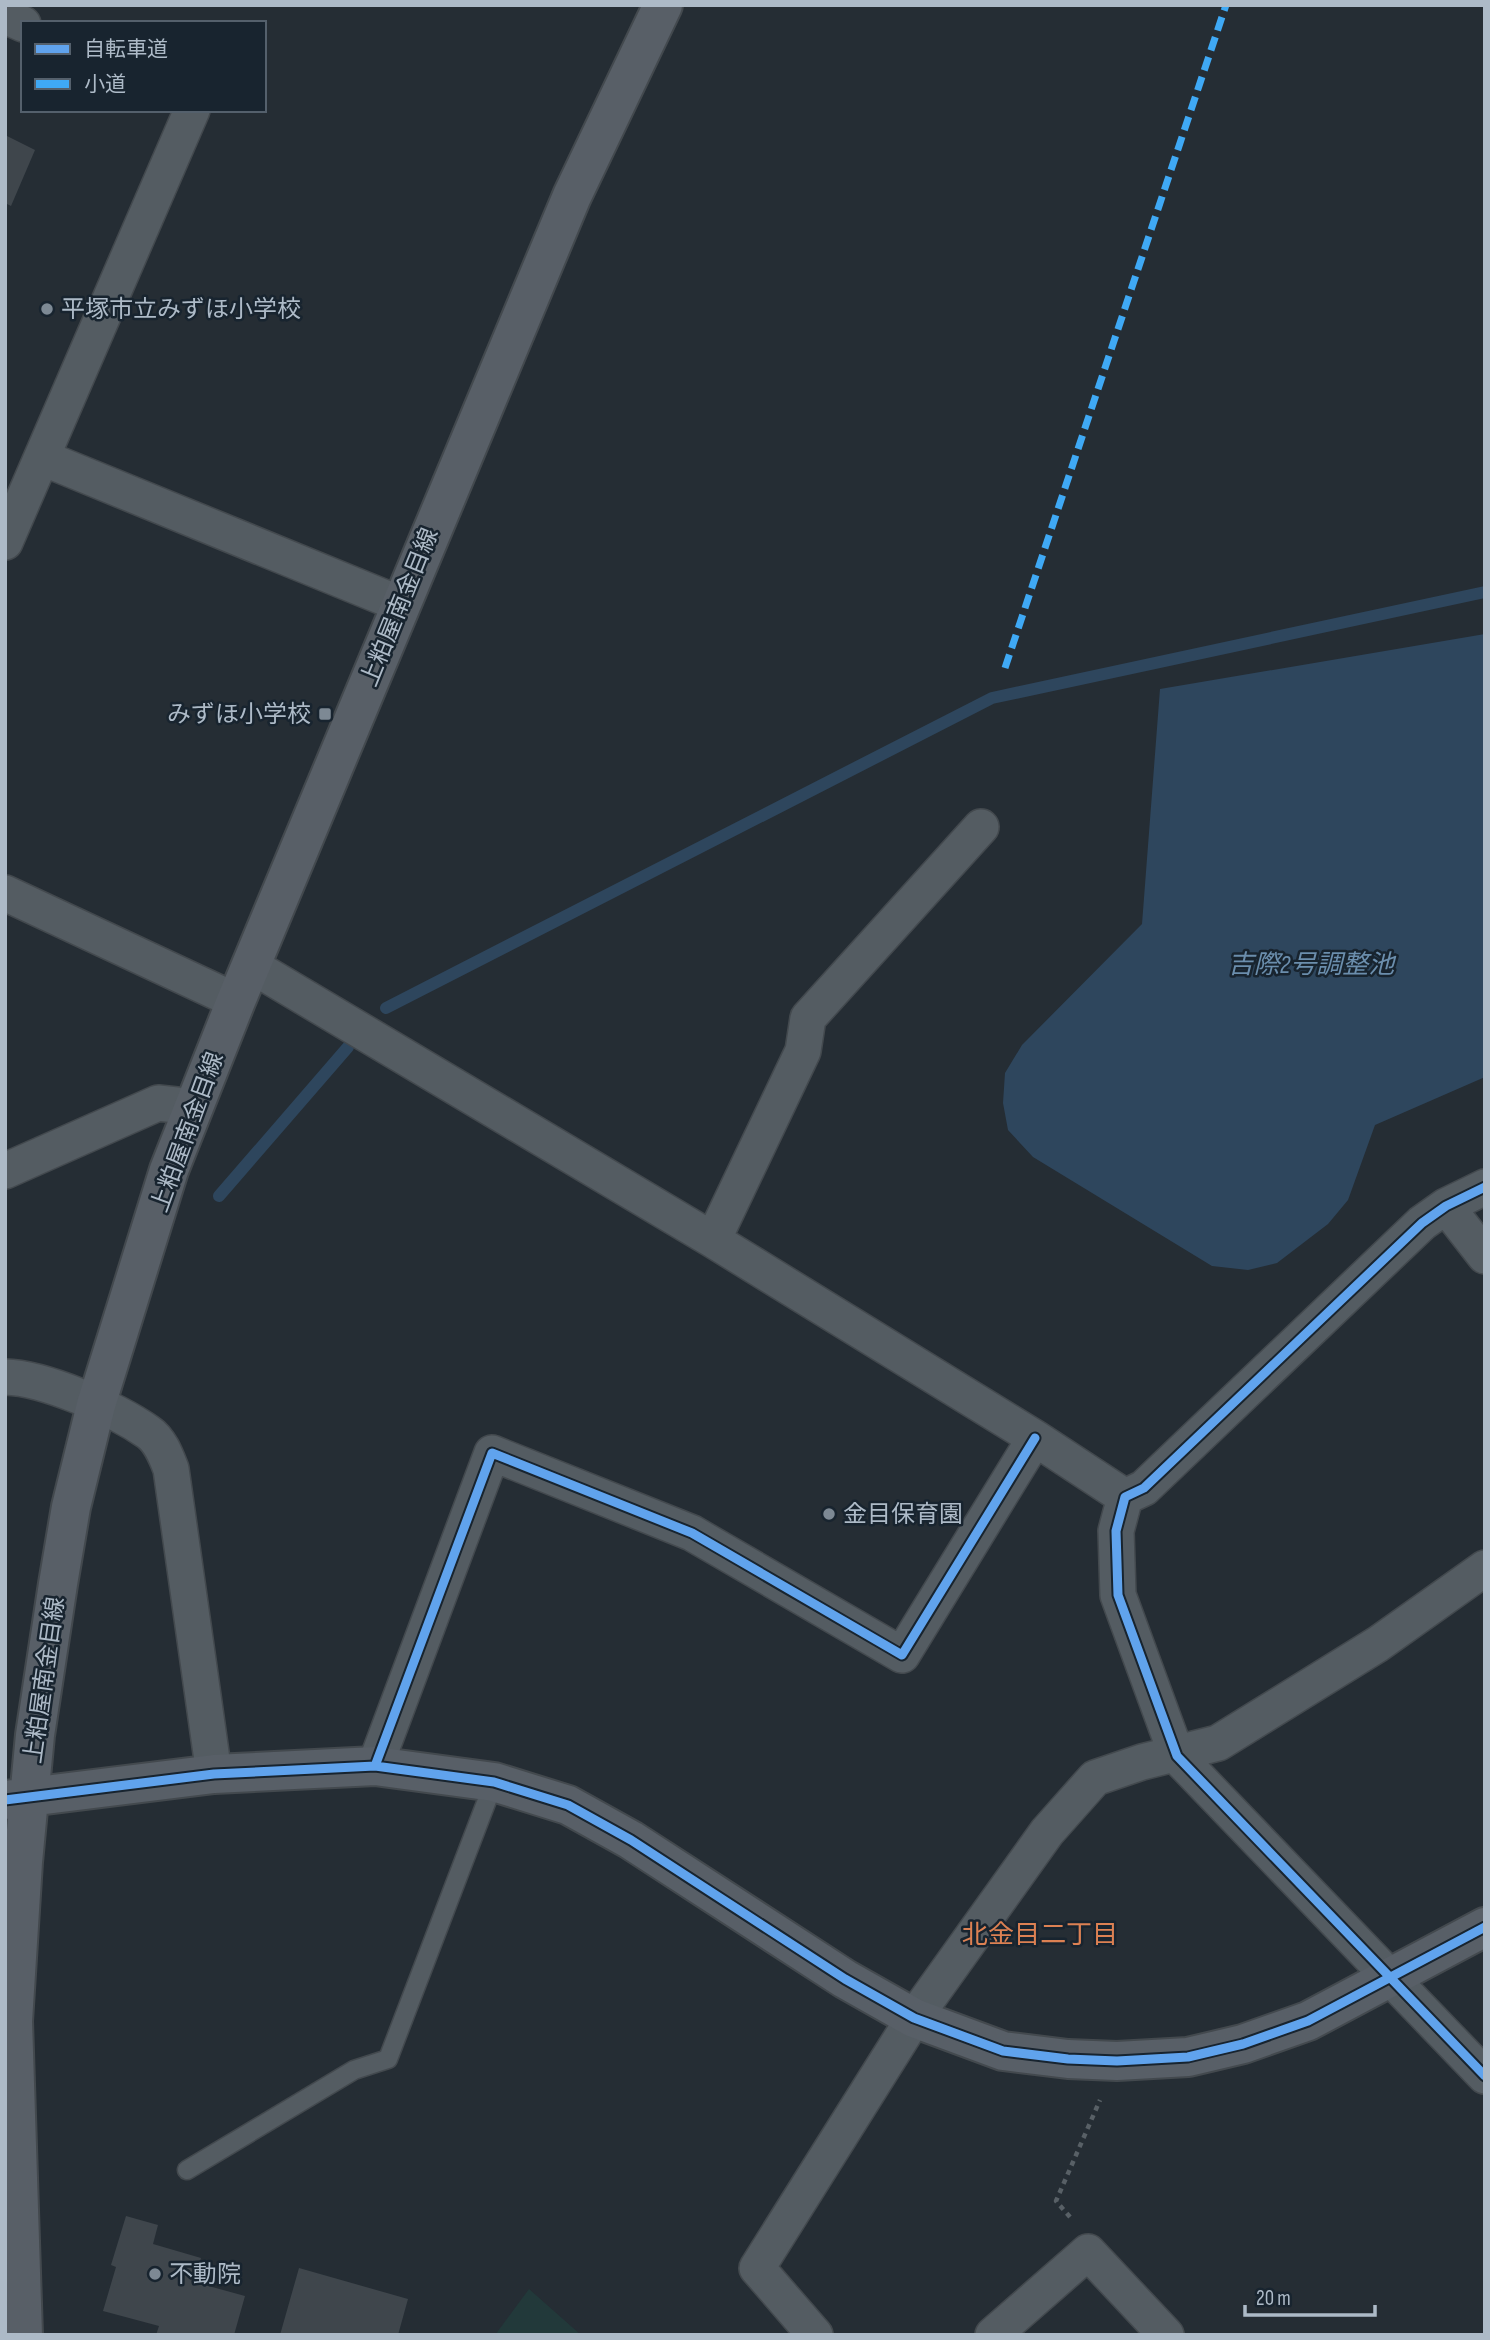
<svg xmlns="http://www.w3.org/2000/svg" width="1490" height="2340" font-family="'Sofia Sans Condensed','Noto Sans JP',sans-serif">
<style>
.green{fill:#22393a}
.water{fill:#2e465d}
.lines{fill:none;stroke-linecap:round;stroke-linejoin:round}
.stream{stroke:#2e465d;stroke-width:12}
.building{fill:#3f464c}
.lane-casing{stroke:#43494e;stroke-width:21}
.street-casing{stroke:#43494e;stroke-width:38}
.secondary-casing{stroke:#43494e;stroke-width:42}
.path{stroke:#586066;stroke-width:4.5;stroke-dasharray:5 5;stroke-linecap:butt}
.lane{stroke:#545c62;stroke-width:18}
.street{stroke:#545c62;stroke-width:35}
.secondary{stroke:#585f67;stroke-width:38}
.quiet{stroke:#3fa9f5;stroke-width:7;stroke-dasharray:14 7;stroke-linecap:butt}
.cycleway-casing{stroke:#18242f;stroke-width:13}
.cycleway{stroke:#60a3ed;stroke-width:9}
.poi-dot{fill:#7d8994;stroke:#18242f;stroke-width:2.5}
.labels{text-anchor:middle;stroke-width:5;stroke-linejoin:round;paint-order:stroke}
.poi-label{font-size:24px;fill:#adbac7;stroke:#18242f;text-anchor:start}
.street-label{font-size:24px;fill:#adbac7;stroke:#18242f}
.water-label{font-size:26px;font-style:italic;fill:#6b8ead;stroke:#18242f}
.neighbourhood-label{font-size:26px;fill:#dc8153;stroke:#18242f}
</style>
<rect width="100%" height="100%" fill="#252d34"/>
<!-- green -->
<path class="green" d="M529 2289 581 2335H495Z"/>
<!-- water -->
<path class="water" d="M1485 634V1077L1375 1125 1348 1200 1328 1224 1277 1263 1248 1270 1212 1266 1033 1157 1008 1130 1003 1103 1005 1073 1022 1045 1142 924 1160 689Z"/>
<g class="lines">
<!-- stream -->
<path class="stream" d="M386 1008 992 698 1485 592
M219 1196 348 1047"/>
</g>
<!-- building -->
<path class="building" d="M5 135 35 150 11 206 5 203Z
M126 2216 158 2225 153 2244 201 2258 194 2282 245 2296 234 2335H156L159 2326 103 2311 116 2267 111 2265Z
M299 2268 408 2299 398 2335H280Z"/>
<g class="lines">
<!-- lane casing -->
<g class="lane-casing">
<path id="lane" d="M187 2170 354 2070 388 2059 494 1782"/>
</g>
<!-- street casing -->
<g class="street-casing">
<path id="street" d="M5 16 23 24
M43 458 400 604
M5 542 192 110
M5 893 236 1001
M252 966 713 1240 1035 1438 1125 1497
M5 1171 158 1103 195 1107
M1485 1187 1446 1206 1422 1223 1144 1488 1125 1497 1116 1531 1118 1595 1177 1756 1485 2076
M1446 1206 1485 1256
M713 1240 803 1051 808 1018 981 827
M5 1377C45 1378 115 1409 148 1432 160 1440 166 1456 171 1469L214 1774
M375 1766 492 1453 692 1533 902 1655 1035 1438
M815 2335 757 2268 914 2018 1047 1832 1095 1778 1142 1762 1218 1743 1378 1644 1485 1568
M993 2335 1088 2252 1166 2335"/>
</g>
<!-- secondary casing -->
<g class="secondary-casing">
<path id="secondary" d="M5 1800 214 1774 375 1766 494 1782 568 1805 631 1840 845 1979 914 2018 1003 2051 1068 2059 1117 2061 1188 2057 1243 2044 1308 2021 1485 1927
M23 2335 13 2021 23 1862 35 1735 58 1584 71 1507 96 1405 169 1170 236 1001 572 196 663 5"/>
</g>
<!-- path -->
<path class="path" d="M1070 2217 1056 2201 1100 2100"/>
<!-- lane -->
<use href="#lane" class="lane"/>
<!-- street -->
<use href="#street" class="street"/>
<!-- secondary -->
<use href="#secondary" class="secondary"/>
<!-- quiet -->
<path class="quiet" d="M1005 668 1226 5"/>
<!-- cycleway casing -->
<g class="cycleway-casing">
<path id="cycleway" d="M1485 1187 1446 1206 1422 1223 1144 1488 1125 1497 1116 1531 1118 1595 1177 1756 1485 2076
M375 1766 492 1453 692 1533 902 1655 1035 1438
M5 1800 214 1774 375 1766 494 1782 568 1805 631 1840 845 1979 914 2018 1003 2051 1068 2059 1117 2061 1188 2057 1243 2044 1308 2021 1485 1927"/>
</g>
<!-- cycleway -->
<use href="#cycleway" class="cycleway"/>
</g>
<!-- markers -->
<g class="poi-dot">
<circle cx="47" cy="309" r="7"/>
<rect x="318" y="707" width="14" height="14" rx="3.5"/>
<circle cx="829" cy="1514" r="7"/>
<circle cx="155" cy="2274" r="7"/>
</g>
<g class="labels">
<!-- poi labels -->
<g class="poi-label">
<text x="61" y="317">平塚市立みずほ小学校</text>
<text x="311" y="722" text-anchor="end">みずほ小学校</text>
<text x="843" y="1522">金目保育園</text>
<text x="169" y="2282">不動院</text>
</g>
<!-- street labels -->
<g class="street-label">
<text transform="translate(399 607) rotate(-68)" y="8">上粕屋南金目線</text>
<text transform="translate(187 1132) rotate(-70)" y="8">上粕屋南金目線</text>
<text transform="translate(44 1680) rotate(-82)" y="8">上粕屋南金目線</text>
</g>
<!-- water labels -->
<g class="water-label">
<text x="1311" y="973">吉際2号調整池</text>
</g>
<!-- neighbourhood labels -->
<g class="neighbourhood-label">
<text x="1040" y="1943">北金目二丁目</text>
</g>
</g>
<!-- border -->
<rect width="1490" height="2340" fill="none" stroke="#adbac7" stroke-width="14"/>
<!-- legend -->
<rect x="21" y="21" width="245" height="91" fill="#18242f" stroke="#54606c" stroke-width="2"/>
<rect x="35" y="44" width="35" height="10" fill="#60a3ed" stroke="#54606c" stroke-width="2"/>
<text x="84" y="56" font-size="21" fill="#adbac7">自転車道</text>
<rect x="35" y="79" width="35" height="10" fill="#3fa9f5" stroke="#54606c" stroke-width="2"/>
<text x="84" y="91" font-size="21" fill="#adbac7">小道</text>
<!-- scale -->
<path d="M1245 2305v10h130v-10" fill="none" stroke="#adbac7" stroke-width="3.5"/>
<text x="1256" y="2305" font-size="21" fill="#adbac7" stroke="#18242f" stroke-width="5" paint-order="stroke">20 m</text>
</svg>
